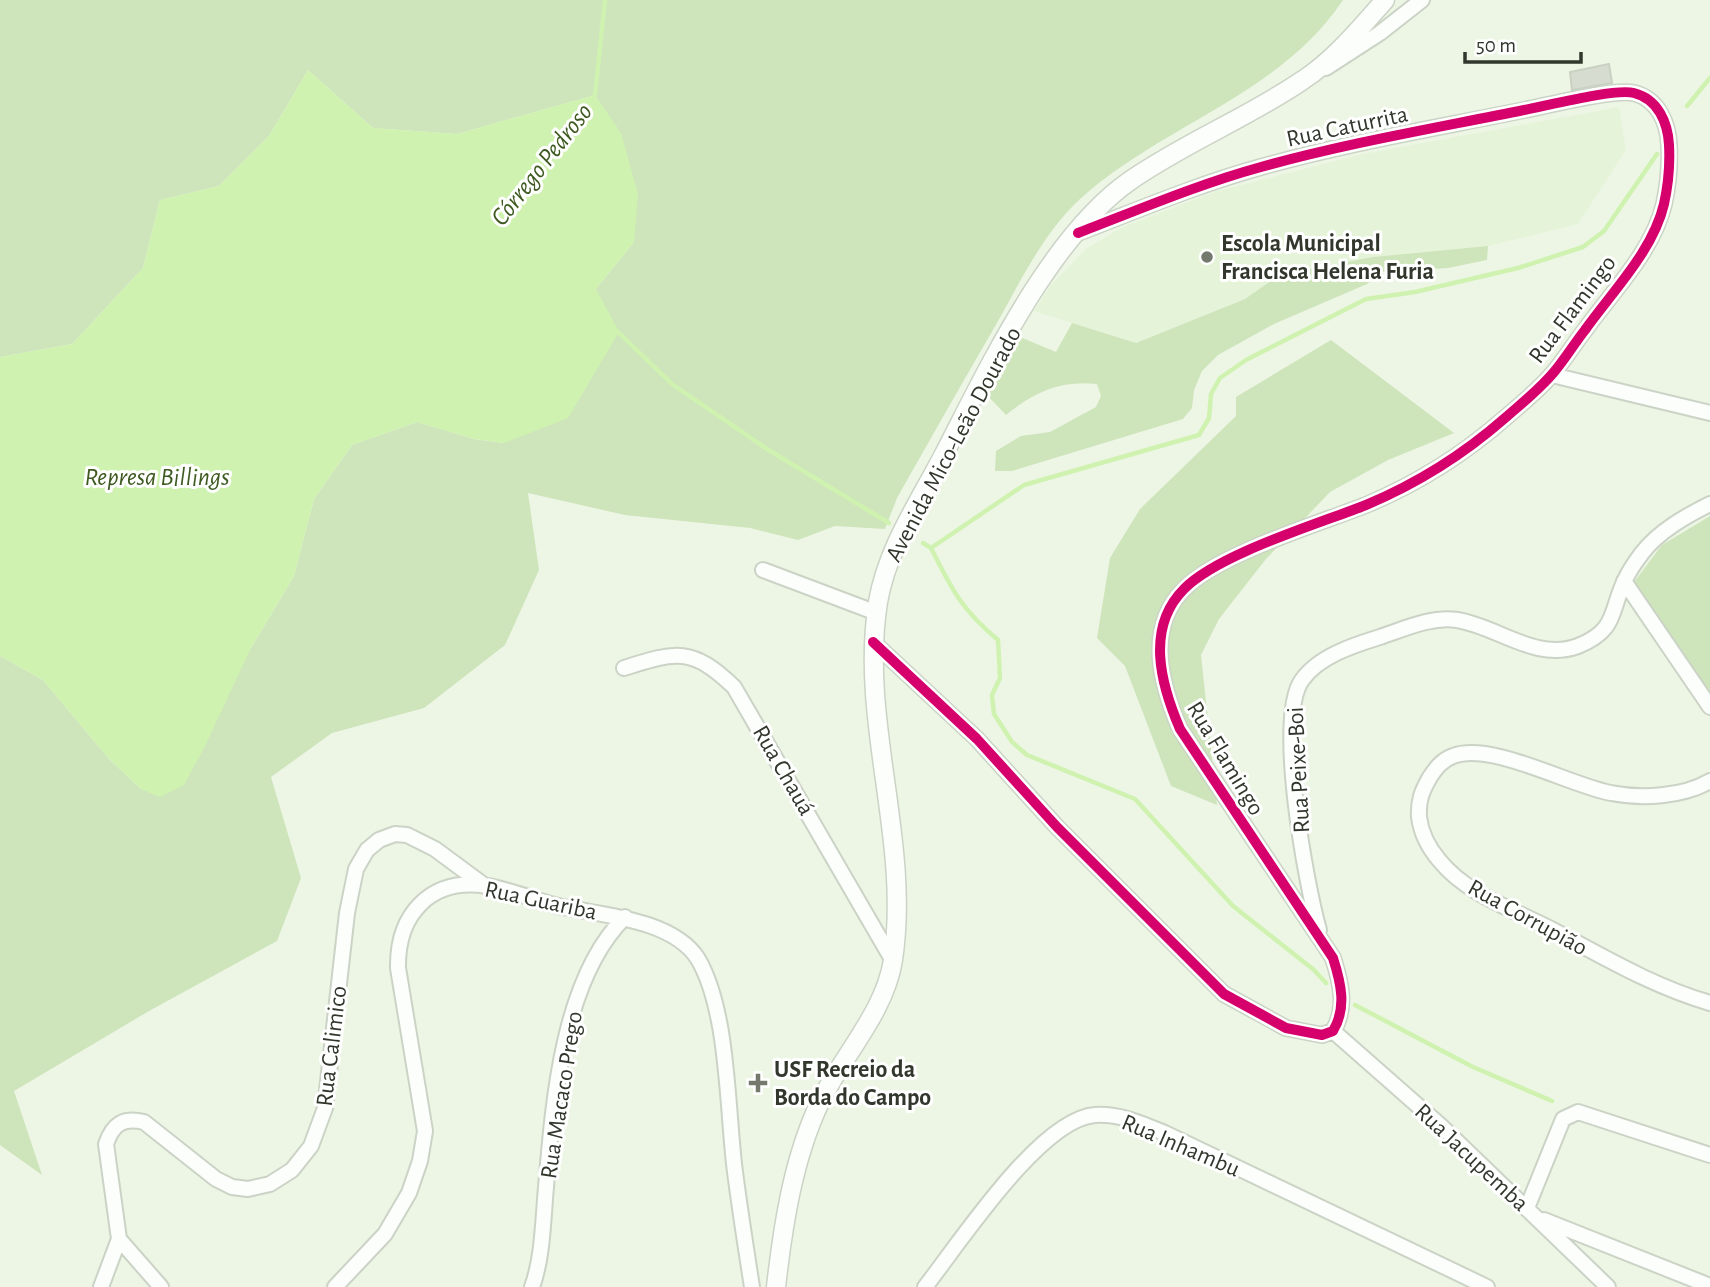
<svg xmlns="http://www.w3.org/2000/svg" width="1710" height="1287" font-family="'Alegreya Sans',sans-serif">
<style>
.built{fill:#e5f4d8}
.green{fill:#cee4bb}
.water{fill:#cff2b0}
.lines{fill:none;stroke-linecap:round;stroke-linejoin:round}
.stream{stroke:#cff2b0;stroke-width:4.5}
.building{fill:#d6ddd0;stroke:#c9d1c3;stroke-width:2}
.minor-casing{stroke:#cbd3c6;stroke-width:18}
.tertiary-casing{stroke:#cbd3c6;stroke-width:21}
.minor{stroke:#fcfefb;stroke-width:14}
.tertiary{stroke:#fcfefb;stroke-width:18}
.cycleway-casing{stroke:#fff;stroke-width:15}
.cycleway{stroke:#d6006c;stroke-width:10}
.poi-dot{fill:#737a6d;stroke:#fff;stroke-width:2.5}
.labels{text-anchor:middle;stroke-width:6;stroke-linejoin:round;paint-order:stroke}
.street-label{font-size:24px;fill:#31372c;stroke:#fff}
.poi-label{font-size:24px;font-weight:bold;fill:#31372c;stroke:#fff;text-anchor:start}
.water-label{font-size:26px;font-style:italic;fill:#3e5a20;stroke:#fff}
</style>
<rect width="100%" height="100%" fill="#edf6e5"/>
<!-- built -->
<path class="built" d="M1619 107 1626 150 1578 224 1488 246 1373 257 1279 275 1245 299 1136 343 1034 311 1051 285 1086 249 1121 228 1214 192 1363 154Z"/>
<!-- green -->
<path class="green" d="M0 0H1343C1279 96 1161 125 1079 200 1043 234 1021 280 997 323 963 381 930 440 897 498L885 529 835 526 798 540 750 528 625 515 528 493 539 570 505 645 424 708 332 733 271 777 301 878 277 941 149 1011 14 1091 42 1175 0 1145V656L43 680 109 759 141 789 251 648 294 576 314 499 352 445 417 422 474 439 504 443 596 289 634 242 595 95 457 134 373 128 308 70 269 136 219 186 160 200 143 268 72 344 0 357Z
M1488 246 1487 260 1448 268 1383 272 1367 284 1274 324 1218 355 1202 371 1194 390 1192 408 1183 419 1012 471H995L996 451 1021 436 1050 432 1096 407 1101 396 1097 384C1061 380 1034 392 1006 415L987 395 1020 337 1056 352 1072 323 1136 343 1245 299 1279 275 1373 257Z
M1331 340 1454 433 1388 460 1330 492 1266 559 1219 619 1201 655 1217 805 1171 786 1125 666 1097 638 1110 558 1140 509 1236 416V397Z
M1710 516V695L1634 582 1662 545Z"/>
<!-- water -->
<path class="water" d="M308 70 373 128 457 134 595 95 621 133 638 194 634 242 596 289 619 332 568 418 504 443 474 439 417 422 352 445 314 499 294 576 251 648 204 748 184 785 160 797 141 789 109 759 43 680 0 656V357L72 344 143 268 160 200 219 186 269 136Z"/>
<g class="lines">
<!-- stream -->
<path class="stream" d="M592 99 595 95 605 0
M1687 106 1710 78
M617 331 672 384 767 449 889 523
M923 543 931 548C952 590 962 610 998 640L1000 678 992 695 994 714 1012 742 1027 755 1135 799 1233 906 1314 970 1326 983
M931 548 1024 485 1199 435 1209 418 1211 394 1220 378 1246 360 1366 299 1415 292 1518 268 1583 247 1604 231 1657 154
M1355 1005 1473 1067 1552 1101"/>
</g>
<!-- building -->
<path class="building" d="M1609 64 1612 83 1572 90 1570 72Z"/>
<g class="lines">
<!-- minor casing -->
<g class="minor-casing">
<path id="minor" d="M1326 68 1380 33 1422 0
M1552 375 1710 413
M763 570 877 613
M1624 581 1710 707
M873 642 977 739 1057 827 1224 994 1286 1028 1322 1035 1333 1031C1347 1008 1341 983 1333 958L1180 729C1161 685 1145 628 1184 589 1218 554 1318 524 1366 505 1416 484 1464 454 1505 418 1521 404 1540 389 1554 372 1565 359 1574 344 1585 330 1612 292 1653 251 1664 204 1668 186 1670 164 1669 145 1668 123 1658 99 1634 93 1615 88 1546 106 1524 110 1436 128 1347 143 1261 167 1199 184 1138 210 1078 233
M624 668C677 651 692 647 734 687L893 961
M1710 781C1683 797 1641 799 1611 793 1571 786 1491 741 1453 756 1442 760 1436 768 1430 777 1422 791 1418 800 1419 817 1421 833 1428 847 1439 860 1466 894 1514 910 1551 929 1604 957 1652 986 1710 1003
M1319 930C1306 884 1275 717 1302 680 1319 656 1354 645 1380 637 1404 629 1432 616 1457 620 1497 626 1536 662 1578 646 1618 630 1610 610 1625 580 1629 571 1636 561 1642 553 1659 531 1686 516 1710 504
M1333 1031 1441 1126 1608 1287
M1527 1208 1563 1119 1578 1112 1710 1155
M1544 1220 1710 1286
M119 1239 161 1287
M101 1287 119 1239 106 1144C113 1124 123 1117 144 1122L216 1179 232 1187 248 1189 270 1184 292 1170 311 1146 325 1108 347 913 356 869 367 850 379 840 395 834 407 835 435 849 485 886
M335 1287 385 1234 409 1193 420 1161 425 1131 398 968C397 915 430 877 487 886 511 890 535 900 558 906 600 915 673 919 698 959 729 1012 727 1111 735 1172 740 1210 746 1249 752 1287
M532 1287C543 1257 543 1219 546 1187 553 1103 562 979 625 917
M925 1287C959 1244 1040 1119 1095 1115 1120 1113 1145 1125 1167 1134L1487 1287"/>
</g>
<!-- tertiary casing -->
<g class="tertiary-casing">
<path id="tertiary" d="M776 1287C783 1225 793 1159 820 1102 843 1055 885 1012 893 960 911 840 859 722 878 602 887 549 919 502 943 456 988 369 1050 236 1131 180 1186 142 1249 117 1303 80 1334 60 1361 27 1385 0"/>
</g>
<!-- minor -->
<use href="#minor" class="minor"/>
<!-- tertiary -->
<use href="#tertiary" class="tertiary"/>
<!-- cycleway casing -->
<g class="cycleway-casing">
<path id="cycleway" d="M873 642 977 739 1057 827 1224 994 1286 1028 1322 1035 1333 1031C1347 1008 1341 983 1333 958L1180 729C1161 685 1145 628 1184 589 1218 554 1318 524 1366 505 1416 484 1464 454 1505 418 1521 404 1540 389 1554 372 1565 359 1574 344 1585 330 1612 292 1653 251 1664 204 1668 186 1670 164 1669 145 1668 123 1658 99 1634 93 1615 88 1546 106 1524 110 1436 128 1347 143 1261 167 1199 184 1138 210 1078 233"/>
</g>
<!-- cycleway -->
<use href="#cycleway" class="cycleway"/>
</g>
<!-- markers -->
<g class="poi-dot">
<circle cx="1207" cy="257" r="7"/>
<path d="M754.5 1072.5h7v7h7v7h-7v7h-7v-7h-7v-7h7z"/>
</g>
<g class="labels">
<!-- street labels -->
<g class="street-label">
<text transform="translate(1347 126) rotate(-12)" y="8">Rua Caturrita</text>
<text transform="translate(1572 309) rotate(-53)" y="8">Rua Flamingo</text>
<text transform="translate(953 444) rotate(-62)" y="8">Avenida Mico-Leão Dourado</text>
<text transform="translate(1226 758) rotate(59)" y="8">Rua Flamingo</text>
<text transform="translate(784 770) rotate(60)" y="8">Rua Chauá</text>
<text transform="translate(1298 770) rotate(-93)" y="8">Rua Peixe-Boi</text>
<text transform="translate(541 900) rotate(12)" y="8">Rua Guariba</text>
<text transform="translate(1528 917) rotate(29)" y="8">Rua Corrupião</text>
<text transform="translate(331 1046) rotate(-83)" y="8">Rua Calimico</text>
<text transform="translate(561 1095) rotate(-81)" y="8">Rua Macaco Prego</text>
<text transform="translate(1181 1145) rotate(23)" y="8">Rua Inhambu</text>
<text transform="translate(1472 1157) rotate(43)" y="8">Rua Jacupemba</text>
</g>
<!-- poi labels -->
<g class="poi-label">
<text x="1221" y="251">Escola Municipal<tspan x="1221" dy="28">Francisca Helena Furia</tspan></text>
<text x="774" y="1077">USF Recreio da<tspan x="774" dy="28">Borda do Campo</tspan></text>
</g>
<!-- water labels -->
<g class="water-label">
<text transform="translate(541 164) rotate(-52)" y="9">Córrego Pedroso</text>
<text x="157" y="485">Represa Billings</text>
</g>
</g>
<!-- scale -->
<path d="M1465 52v10h116v-10" fill="none" stroke="#31372c" stroke-width="3.5"/>
<text x="1476" y="52" font-size="21" fill="#31372c" stroke="#ffffff" stroke-width="5" paint-order="stroke">50 m</text>
</svg>
